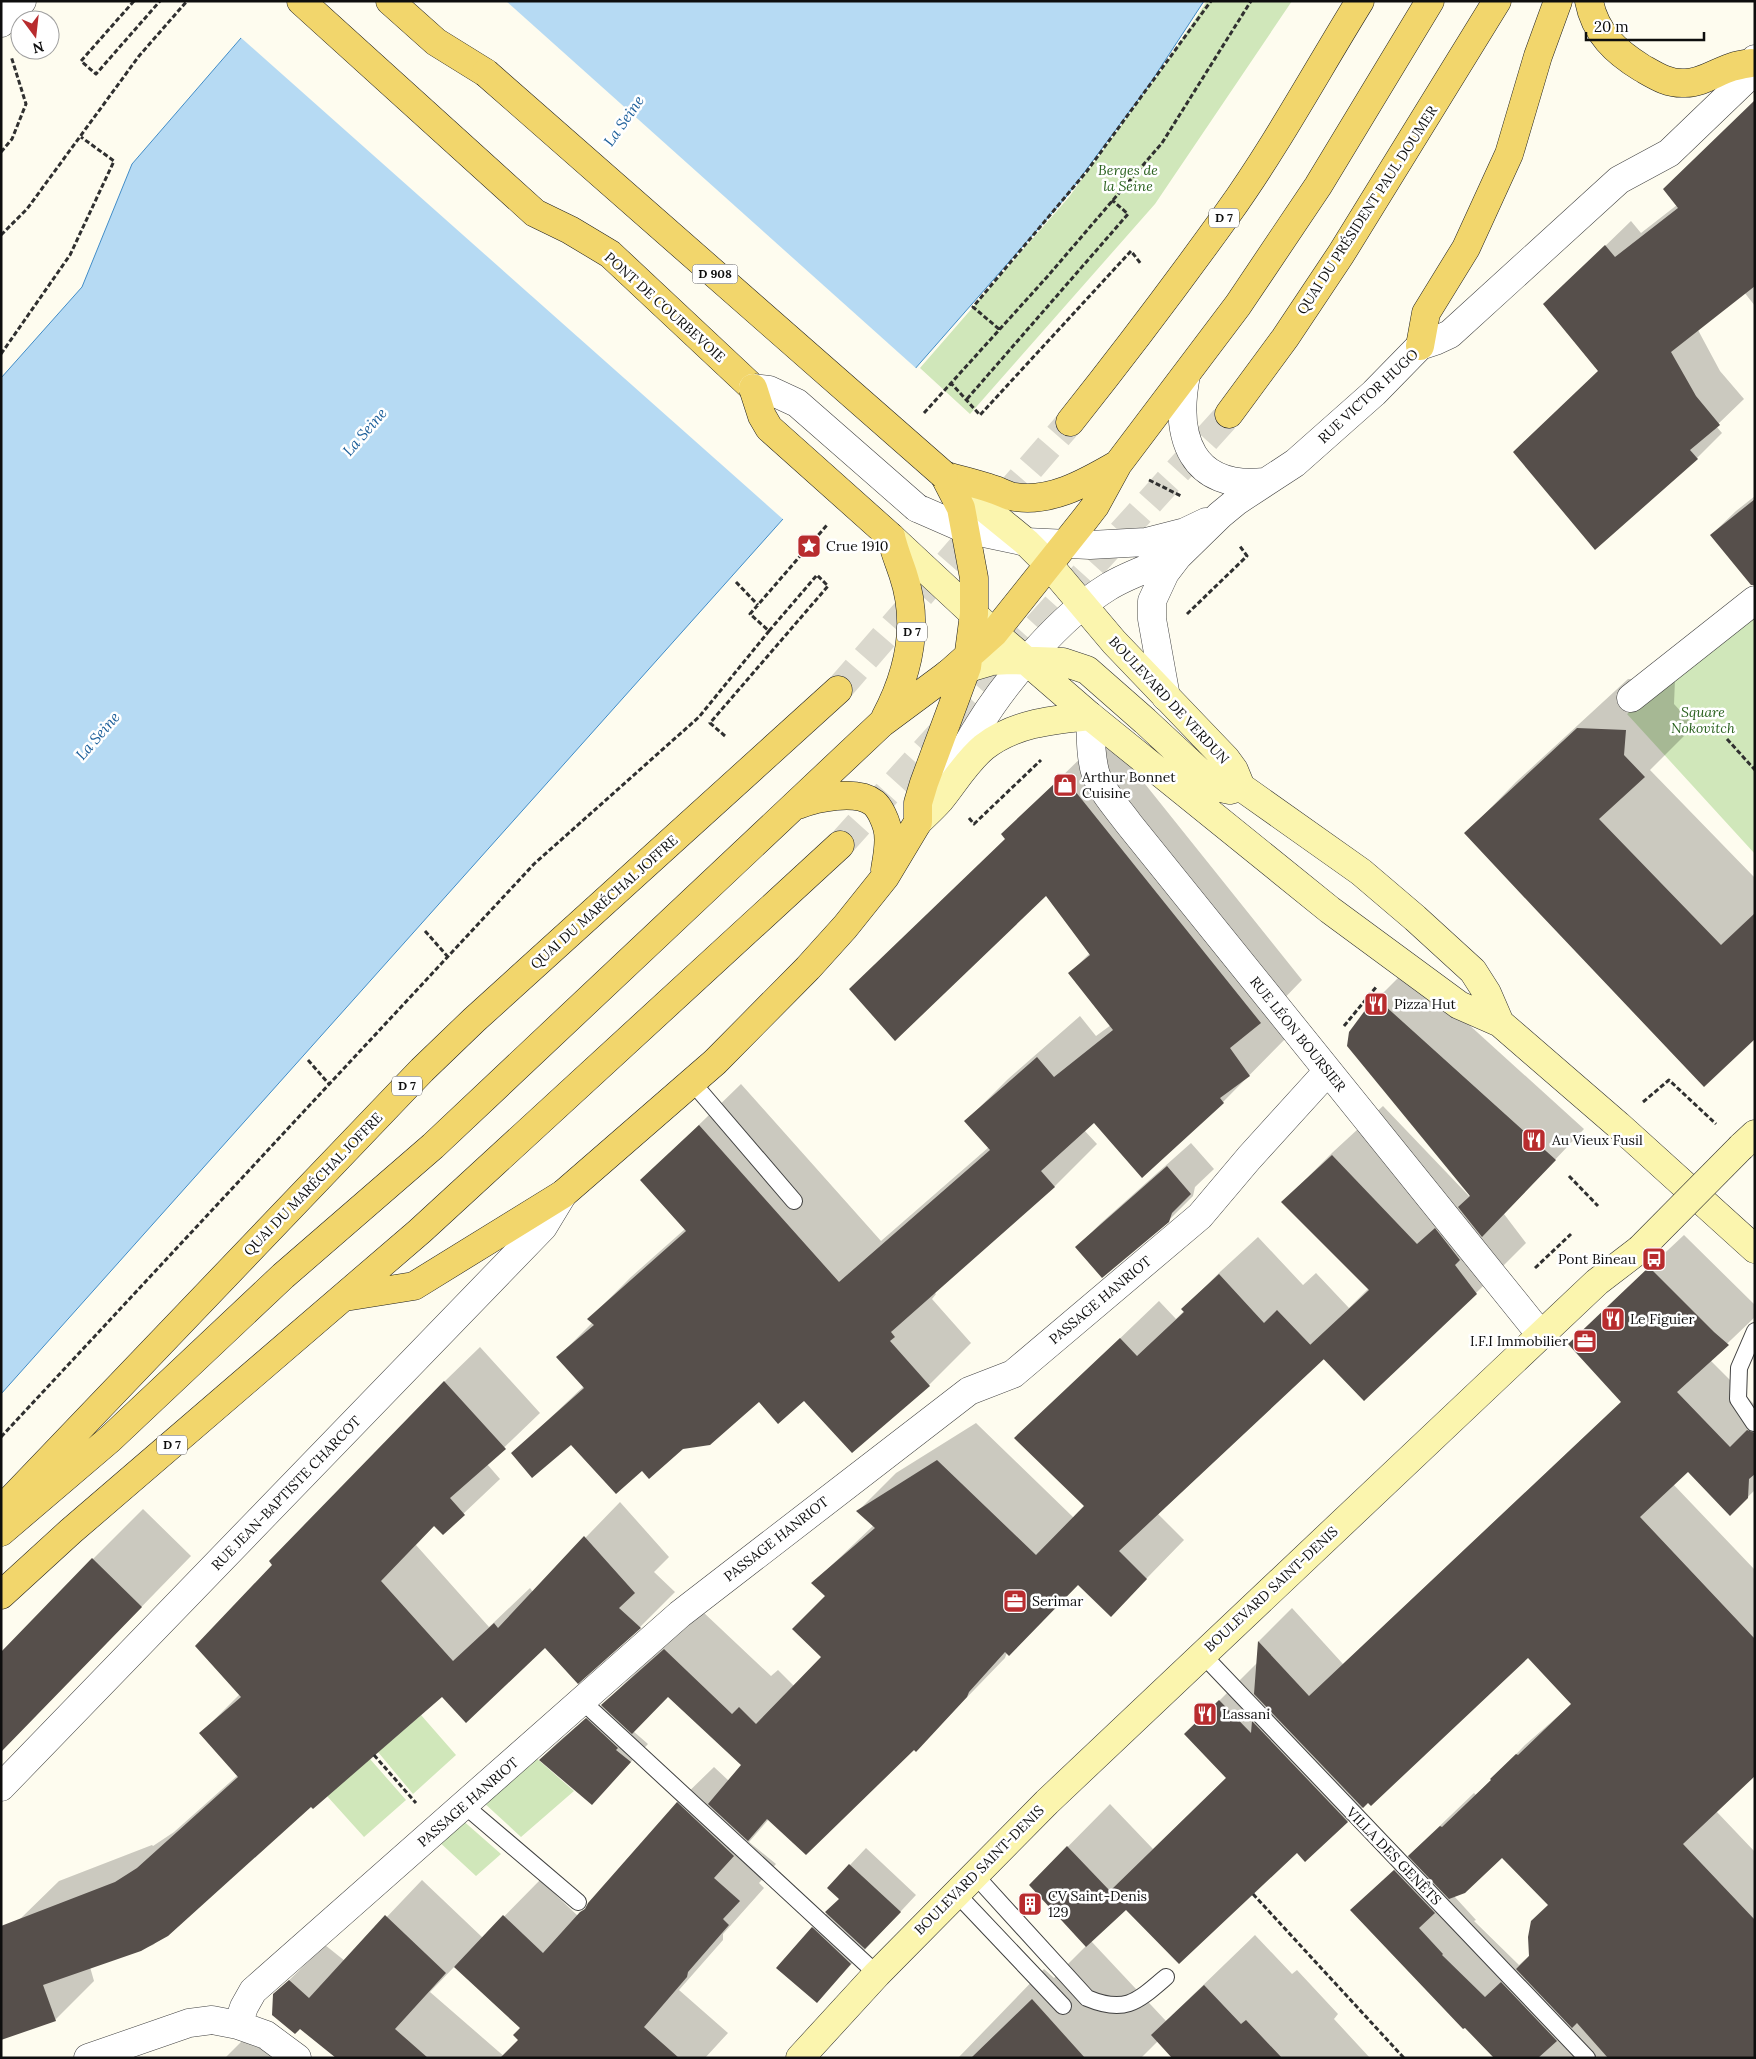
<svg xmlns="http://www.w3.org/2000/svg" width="1756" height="2059" font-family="Lora,serif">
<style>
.green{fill:#d0e7ba}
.water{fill:#b6daf3;stroke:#418cc7}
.pier{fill:#fefcef}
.shadow{fill:#0003;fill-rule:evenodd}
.building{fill:#564f4b}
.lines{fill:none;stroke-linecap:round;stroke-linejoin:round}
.primary-tunnel{stroke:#dad8cd;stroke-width:28;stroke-dasharray:28 14;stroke-linecap:butt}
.service-casing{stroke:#414141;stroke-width:18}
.minor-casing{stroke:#414141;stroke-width:29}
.tertiary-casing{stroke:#414141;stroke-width:29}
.secondary-casing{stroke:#303030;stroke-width:29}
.primary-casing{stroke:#1f1f1f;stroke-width:29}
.path{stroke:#303030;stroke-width:3;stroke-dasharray:5 2.5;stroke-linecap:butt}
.service{stroke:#fff;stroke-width:16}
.minor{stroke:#fff;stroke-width:28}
.tertiary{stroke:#fff;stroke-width:28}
.secondary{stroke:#fbf5ae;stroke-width:28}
.primary{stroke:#f2d66c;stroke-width:28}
.tertiary-bridge-casing{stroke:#414141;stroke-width:29;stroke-linecap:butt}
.secondary-bridge-casing{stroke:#303030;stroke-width:29;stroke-linecap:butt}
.primary-bridge-casing{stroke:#1f1f1f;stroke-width:29;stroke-linecap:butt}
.tertiary-bridge{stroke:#fff;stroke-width:28}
.secondary-bridge{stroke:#fbf5ae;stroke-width:28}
.primary-bridge{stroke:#f2d66c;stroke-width:28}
.labels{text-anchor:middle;stroke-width:5;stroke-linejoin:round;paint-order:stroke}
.shield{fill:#fff;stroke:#565656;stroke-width:1}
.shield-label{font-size:12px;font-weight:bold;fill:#0e0e0e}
.park-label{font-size:14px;font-style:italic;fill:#2c6321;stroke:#fff}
.street-label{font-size:14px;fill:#0e0e0e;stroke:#fff}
.poi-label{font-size:14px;fill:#0e0e0e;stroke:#fff;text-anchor:start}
.water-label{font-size:15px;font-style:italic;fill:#1d5f9a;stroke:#fff}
</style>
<rect width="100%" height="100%" fill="#fefcef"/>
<!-- green -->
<path class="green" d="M1207 1H1292L1155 204 970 414 920 368 1069 197 1165 65Z
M1755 613V854L1627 714Z
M421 1715 456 1755 413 1794 378 1752Z
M535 1757 574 1791 521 1837 483 1802Z
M370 1759 406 1800 364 1837 327 1796Z
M460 1818 501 1854 476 1876 436 1839Z"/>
<!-- water -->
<path class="water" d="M273 1H1204L1149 85 1066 197 783 519 1 1394V378L82 287 132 164Z"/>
<!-- pier -->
<path class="pier" d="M269 1H506L918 370 785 521 239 36Z"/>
<!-- shadow -->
<path class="shadow" d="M1755 101V306L1744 292 1698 330 1720 371 1744 399 1716 426 1722 433 1697 458 1599 371 1570 280 1631 221 1641 233 1677 205Z
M1755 496V584L1711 535 1736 511Z
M1628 679 1675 680 1674 704 1694 726 1650 770 1755 878V1037L1466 833 1516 782Z
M1097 742 1113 744 1302 980 1274 1009 1291 1033 1223 1102 1094 1121 1084 1130 1097 1144 1055 1186 934 1292 936 1294 932 1299 971 1343 929 1385 759 1400 683 1448 642 1469 571 1443 513 1453 584 1386 558 1357 593 1322 589 1319 631 1277 685 1229 642 1180 741 1084 881 1241 989 1147 966 1121 1008 1079 1080 1016 1096 1036 1111 1025 1070 973 1090 953 1003 834Z
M1413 974 1584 1129 1504 1214 1526 1243 1476 1293 1324 1357 1158 1514 1184 1540 1111 1615 1079 1584 1007 1652 1005 1658 916 1750 914 1748 769 1819 749 1842 776 1864 759 1883 764 1888 723 1934V1940L679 1990 728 2033 705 2058H539L521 2028 455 1966 430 1992 506 2058H345L275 1994 325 1945 345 1961 422 1880 483 1938 540 1880 578 1916 677 1803 714 1767 729 1781 743 1765 668 1696 633 1731 648 1744 592 1803 540 1760 558 1742 606 1702 641 1667 703 1612 771 1676 778 1670 794 1686 823 1657 827 1596 813 1583 874 1525 858 1511 896 1473 976 1423 1074 1518 1086 1506 1016 1438 1159 1301 1176 1319 1184 1311 1183 1309 1221 1271 1258 1237 1303 1285 1316 1273 1349 1308 1369 1288 1283 1202 1333 1152 1383 1106 1469 1196 1471 1194 1370 1006 1400 976Z
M1191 1143 1214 1169 1195 1187 1193 1196 1168 1221 1077 1247 1101 1223Z
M1684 1235 1755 1305V1317L1710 1360 1755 1405V1490L1730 1514 1688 1470 1673 1484 1755 1570V1775L1716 1811 1755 1852V2058H1495L1352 1910 1474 1793 1476 1795 1492 1779 1525 1745 1572 1704 1528 1656 1305 1860 1297 1851 1126 1908 1091 1941 1166 2021 1255 1935 1292 1974 1297 1970 1338 2014 1334 2019 1370 2058H1174L1158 2041 1141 2058H958L1044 1969 1054 1978 1086 1946 1030 1885 1110 1804 1153 1849 1227 1777 1186 1734 1257 1663 1259 1641 1292 1608 1343 1664 1622 1401 1603 1311ZM1502 1857 1550 1905 1531 1954 1519 1965 1474 1921 1476 1920 1454 1896Z
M480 1347 540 1413 487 1464 500 1479 443 1533 435 1525 416 1545 489 1627 530 1588 533 1592 620 1502 669 1557 654 1572 675 1592 640 1627 546 1646 442 1695 311 1805 153 1945 90 1967 94 1981 55 2020 19 1920 59 1881 152 1845 153 1846 174 1832 238 1775 201 1733 240 1694 444 1382Z
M143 1509 191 1556 9 1743 93 1559Z
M866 1848 916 1895 817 2001 813 1928 840 1899 850 1865Z
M253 2030 286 2058H225Z"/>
<!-- building -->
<path class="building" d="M1755 100V286L1671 352 1696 396 1720 425 1690 450 1698 459 1595 550 1513 452 1598 371 1543 304 1605 245 1615 257 1678 208 1663 189Z
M1755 499V585H1751L1710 535Z
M1577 728 1626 730 1624 755 1645 777 1599 819 1721 945 1755 913V1039L1704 1087 1539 913 1464 833Z
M1054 784 1071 786 1261 1023 1230 1048 1250 1076 1220 1098 1224 1103 1142 1178 1094 1123 1041 1171 1055 1187 891 1332 895 1337 890 1341 930 1386 852 1453 804 1401 778 1424 759 1402 710 1445 683 1449 649 1479 642 1471 616 1494 571 1445 532 1478 511 1453 584 1388 556 1357 594 1325 587 1319 686 1231 640 1180 699 1125 839 1282 990 1150 964 1121 1037 1057 1054 1077 1113 1030 1068 973 1090 955 1046 896 895 1041 849 989 1005 839 1001 834Z
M1383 1004 1556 1160 1482 1237 1458 1207 1470 1196 1347 1046 1349 1032 1369 1005Z
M1332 1155 1417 1244 1435 1228 1460 1260 1455 1265 1477 1294 1364 1401 1310 1345 1369 1290 1281 1202Z
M1167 1166 1191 1194 1172 1213 1169 1222 1102 1278 1075 1247Z
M1649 1267 1714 1332 1729 1345 1677 1392 1730 1447 1747 1430 1755 1433V1474L1749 1479 1748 1498 1730 1516 1688 1472 1640 1517 1755 1639V1776L1683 1844 1755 1920V2058H1608L1577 2023 1572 2028 1516 1969 1529 1956 1528 1937 1531 1921 1548 1905 1502 1858 1465 1893 1449 1899 1408 1856 1440 1826 1442 1827 1491 1780 1490 1779 1516 1754 1518 1755 1571 1704 1528 1658 1371 1806 1368 1803 1363 1808 1254 1694 1258 1641 1309 1696 1621 1402 1568 1344Z
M1219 1274 1264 1323 1277 1310 1324 1359 1119 1551 1147 1579 1111 1617 1078 1585 1009 1656 1005 1652 969 1692 967 1697 916 1752 914 1750 806 1855 767 1819 748 1841 708 1804 741 1765 668 1697 632 1734 601 1705 664 1649 732 1714 739 1707 756 1724 821 1657 792 1629 825 1596 811 1583 875 1528 856 1511 937 1460 1036 1555 1084 1506 1014 1438 1120 1338 1137 1356 1184 1312 1181 1309Z
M444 1381 506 1449 450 1498 465 1515 443 1535 434 1526 381 1581 453 1661 494 1623 498 1628 584 1536 635 1593 619 1608 641 1628 578 1684 545 1648 466 1723 442 1697 313 1809 311 1807 168 1936 141 1951 43 1985 56 2021 1 2040V1926L115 1882 137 1868 238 1777 199 1733 241 1697 195 1646 272 1565 269 1561Z
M92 1558 142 1607 1 1752V1652Z
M1219 1700 1251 1733 1252 1721 1348 1822 1305 1862 1297 1853 1179 1964 1126 1910 1086 1947 1029 1885 1067 1846 1110 1891 1226 1778 1184 1734Z
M586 1718 618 1748 616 1750 631 1762 592 1805 539 1760Z
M677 1802 734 1856 714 1878 740 1901 723 1919 729 1925 688 1972 687 1977 644 2027 679 2058H500L518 2040 513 2035 520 2028 454 1967 503 1915 543 1953 580 1912 585 1909 588 1903Z
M849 1864 901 1912 865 1949 825 1912 839 1899 827 1888Z
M1394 1870 1435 1913 1419 1928 1443 1954 1442 1955 1485 1997 1501 1982 1557 2041 1538 2058H1494L1465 2028 1463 2029 1350 1910Z
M385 1915 446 1973 395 2029 428 2058H336L300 2029 295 2034 272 2015 273 1994 289 1980 309 1998Z
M812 1927 851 1964 817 2003 776 1968Z
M1204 1985 1241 2024 1246 2020 1282 2058H1172L1151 2035Z
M1032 1999 1085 2058H971Z"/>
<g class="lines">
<!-- primary-tunnel -->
<path class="primary-tunnel" d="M838 690 1070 422
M840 845 1229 414"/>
<!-- service casing -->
<g class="service-casing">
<path id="service" d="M692 1082 794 1201
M1754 1423 1738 1399 1739 1368 1755 1331
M1202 1654 1587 2058
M582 1701 877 1974
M464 1805 578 1902
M974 1874 1087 1998C1125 2014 1137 2002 1166 1977
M956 1893 1063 2006"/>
</g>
<!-- minor casing -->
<g class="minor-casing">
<path id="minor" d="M1 23 22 1
M1631 698 1755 600
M1090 716C1091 735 1090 757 1096 775 1103 793 1118 809 1129 824L1541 1335
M1 1787 543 1227 563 1194
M238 2025 244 2007 253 1991 680 1614 969 1391 1013 1374 1200 1216 1249 1158 1328 1071
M88 2058 189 2023 212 2020 238 2025 266 2035 297 2058"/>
</g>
<!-- tertiary casing -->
<g class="tertiary-casing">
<path id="tertiary" d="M1186 375C1174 437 1191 490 1265 482
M917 508 965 529 1026 542 1090 545 1146 542 1185 532 1206 522
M1166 697 1152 619V601L1165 573 1178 556 1220 515 1237 501 1295 463 1374 393 1420 346 1435 341 1450 334 1619 180 1669 153 1744 81C1748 74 1749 64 1755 59
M952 775C960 759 967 743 977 728 1006 680 1061 616 1108 587 1129 574 1155 566 1178 556"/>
</g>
<!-- secondary casing -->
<g class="secondary-casing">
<path id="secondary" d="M944 475 1026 542 1049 565 1114 642 1226 759 1234 770 1241 787 1361 872 1415 918 1473 971 1487 993 1500 1023
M891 537 994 633 1090 716 1330 910 1459 1005 1500 1023 1618 1125 1755 1249
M948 674 992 661 1011 660 1063 662 1087 670 1145 721 1216 787 1230 790 1241 787
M918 822C925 815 933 808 940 800 954 783 966 762 984 747 1015 723 1052 720 1090 716
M1741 1147 1755 1134
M800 2058 877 1974 1047 1802 1597 1282 1640 1249"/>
</g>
<!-- primary casing -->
<g class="primary-casing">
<path id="primary" d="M301 1 535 213 570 230 610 254 753 388
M390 1 436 42 486 73
M1589 1C1595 33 1616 52 1642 68 1656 76 1668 84 1685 83 1702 83 1716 72 1732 67 1738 65 1745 64 1751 63
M1420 346 1426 313 1466 248 1509 154 1538 56 1558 1
M1229 414 1285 338 1341 254 1497 1
M1070 422C1124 354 1177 284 1228 213 1276 146 1316 72 1360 1
M944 475C960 480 977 484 992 489 999 491 1004 494 1010 496 1048 505 1087 482 1118 464
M885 718C909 673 920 624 903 574 899 562 894 550 891 537
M798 805C816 798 856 789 874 803 880 808 885 820 887 827 891 841 887 856 885 870
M345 1297 414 1286 563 1194 715 1062 808 968 845 927 885 877 918 822V803L924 783 967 667 974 614V578L961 508 944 475
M1 1510 422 1070 474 1020 838 690
M1 1532 110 1439 283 1276 433 1146 882 723 948 674 994 633 1085 519 1095 506 1118 464 1238 305 1318 186 1430 1
M1 1595 71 1531 420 1231 840 845"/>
</g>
<!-- path -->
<path class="path" d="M134 1 81 61 96 74 160 1
M1 152 12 139 26 104 11 56
M1 235 27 209 139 56 187 1
M999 329 973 307 1087 171 1211 1
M1 354 70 255 114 161 81 137
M950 382 980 415 1131 251 1141 264
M967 399 1128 214 1112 200
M924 413 1047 277 1162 143 1251 1
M1149 480 1181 496
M736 582 758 605
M1187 614 1247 556 1239 545
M725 736 710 723 828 586 817 575 769 631 750 614 827 525
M1727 739 1755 770
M969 818 974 824 1041 760
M425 931 448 957
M1344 1026 1377 986
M308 1060 329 1084
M1643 1102 1669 1080 1716 1124
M1569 1176 1598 1206
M1535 1268 1571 1234
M1 1437 534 864 699 717 769 631
M374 1755 416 1803
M1253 1894 1404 2058"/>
<!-- service -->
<use href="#service" class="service"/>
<!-- minor -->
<use href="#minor" class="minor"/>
<!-- tertiary -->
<use href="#tertiary" class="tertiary"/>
<!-- secondary -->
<use href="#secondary" class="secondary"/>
<!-- primary -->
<use href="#primary" class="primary"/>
<!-- tertiary-bridge casing -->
<g class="tertiary-bridge-casing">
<path id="tertiary-bridge" d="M753 388 769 390 797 403 917 508"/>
</g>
<!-- secondary-bridge casing -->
<g class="secondary-bridge-casing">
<path id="secondary-bridge" d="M1640 1249 1741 1147"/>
</g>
<!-- primary-bridge casing -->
<g class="primary-bridge-casing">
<path id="primary-bridge" d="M486 73 944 475
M753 388 762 416 769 428 891 537"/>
</g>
<!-- tertiary-bridge -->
<use href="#tertiary-bridge" class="tertiary-bridge"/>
<!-- secondary-bridge -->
<use href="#secondary-bridge" class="secondary-bridge"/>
<!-- primary-bridge -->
<use href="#primary-bridge" class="primary-bridge"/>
</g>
<!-- icons -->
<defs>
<g id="sight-square" transform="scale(1.25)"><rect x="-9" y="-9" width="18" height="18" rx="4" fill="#b82c2e" stroke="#fff"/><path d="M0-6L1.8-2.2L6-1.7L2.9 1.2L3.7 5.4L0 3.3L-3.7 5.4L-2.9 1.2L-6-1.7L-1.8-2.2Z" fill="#fff"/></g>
<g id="shop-square" transform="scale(1.25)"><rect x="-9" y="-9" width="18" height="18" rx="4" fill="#b82c2e" stroke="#fff"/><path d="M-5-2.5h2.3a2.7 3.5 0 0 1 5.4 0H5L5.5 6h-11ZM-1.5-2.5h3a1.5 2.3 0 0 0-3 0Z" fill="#fff"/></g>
<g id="restaurant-square" transform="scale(1.25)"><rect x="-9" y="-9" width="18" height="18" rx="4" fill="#b82c2e" stroke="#fff"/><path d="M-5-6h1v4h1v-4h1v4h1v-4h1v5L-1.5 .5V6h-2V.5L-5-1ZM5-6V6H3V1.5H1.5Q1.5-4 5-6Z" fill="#fff"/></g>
<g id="bus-square" transform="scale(1.25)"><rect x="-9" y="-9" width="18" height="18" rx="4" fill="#b82c2e" stroke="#fff"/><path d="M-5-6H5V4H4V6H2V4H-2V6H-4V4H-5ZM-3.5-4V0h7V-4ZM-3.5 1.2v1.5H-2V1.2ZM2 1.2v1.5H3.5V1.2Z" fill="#fff"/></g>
<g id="office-square" transform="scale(1.25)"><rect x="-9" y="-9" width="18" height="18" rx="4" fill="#b82c2e" stroke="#fff"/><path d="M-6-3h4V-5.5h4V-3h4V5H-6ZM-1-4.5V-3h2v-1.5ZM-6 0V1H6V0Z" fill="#fff"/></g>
<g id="building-square" transform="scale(1.25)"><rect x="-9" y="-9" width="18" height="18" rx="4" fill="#b82c2e" stroke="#fff"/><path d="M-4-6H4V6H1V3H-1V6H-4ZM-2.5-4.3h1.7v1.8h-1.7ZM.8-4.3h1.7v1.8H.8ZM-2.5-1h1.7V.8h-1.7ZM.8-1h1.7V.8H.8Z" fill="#fff"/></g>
</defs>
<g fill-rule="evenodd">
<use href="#sight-square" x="809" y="546"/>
<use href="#shop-square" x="1065" y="785"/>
<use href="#restaurant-square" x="1376" y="1004"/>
<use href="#restaurant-square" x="1534" y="1140"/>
<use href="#bus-square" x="1654" y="1259"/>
<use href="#restaurant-square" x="1613" y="1319"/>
<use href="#office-square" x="1585" y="1341"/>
<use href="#office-square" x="1015" y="1601"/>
<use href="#restaurant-square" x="1205" y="1714"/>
<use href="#building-square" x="1030" y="1904"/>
</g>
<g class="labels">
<!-- shield labels -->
<g class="shield">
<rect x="1209" y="208.5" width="30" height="19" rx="4"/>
<rect x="692.5" y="264.5" width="45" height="19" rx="4"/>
<rect x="897" y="622.5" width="30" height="19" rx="4"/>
<rect x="392" y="1076.5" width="30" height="19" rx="4"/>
<rect x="157" y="1435.5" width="30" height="19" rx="4"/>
</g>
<g class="shield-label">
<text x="1224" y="222">D 7</text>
<text x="715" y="278">D 908</text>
<text x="912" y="636">D 7</text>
<text x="407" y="1090">D 7</text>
<text x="172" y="1449">D 7</text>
</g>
<!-- park labels -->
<g class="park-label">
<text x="1128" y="175">Berges de<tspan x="1128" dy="16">la Seine</tspan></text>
<text x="1703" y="717">Square<tspan x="1703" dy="16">Nokovitch</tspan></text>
</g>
<!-- street labels -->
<g class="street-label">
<text transform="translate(1367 210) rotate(-57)" y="5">QUAI DU PRÉSIDENT PAUL DOUMER</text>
<text transform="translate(665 307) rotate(42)" y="5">PONT DE COURBEVOIE</text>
<text transform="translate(1368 396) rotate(-43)" y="5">RUE VICTOR HUGO</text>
<text transform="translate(1169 700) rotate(47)" y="5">BOULEVARD DE VERDUN</text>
<text transform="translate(604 902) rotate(-42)" y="5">QUAI DU MARÉCHAL JOFFRE</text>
<text transform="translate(1298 1034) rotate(51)" y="5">RUE LÉON BOURSIER</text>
<text transform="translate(313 1184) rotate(-46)" y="5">QUAI DU MARÉCHAL JOFFRE</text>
<text transform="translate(1100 1300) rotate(-40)" y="5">PASSAGE HANRIOT</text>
<text transform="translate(286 1493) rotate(-46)" y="5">RUE JEAN-BAPTISTE CHARCOT</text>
<text transform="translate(776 1539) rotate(-38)" y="5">PASSAGE HANRIOT</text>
<text transform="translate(1271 1589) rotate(-43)" y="5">BOULEVARD SAINT-DENIS</text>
<text transform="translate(468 1802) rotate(-41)" y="5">PASSAGE HANRIOT</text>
<text transform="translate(1394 1856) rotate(46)" y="5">VILLA DES GENÊTS</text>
<text transform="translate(979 1870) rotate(-45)" y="5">BOULEVARD SAINT-DENIS</text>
</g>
<!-- poi labels -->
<g class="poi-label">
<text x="826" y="551">Crue 1910</text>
<text x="1082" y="782">Arthur Bonnet<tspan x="1082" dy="16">Cuisine</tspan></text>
<text x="1394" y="1009">Pizza Hut</text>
<text x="1552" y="1145">Au Vieux Fusil</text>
<text x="1636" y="1264" text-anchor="end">Pont Bineau</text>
<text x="1630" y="1324">Le Figuier</text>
<text x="1568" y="1346" text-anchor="end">I.F.I Immobilier</text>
<text x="1032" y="1606">Serimar</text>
<text x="1222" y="1719">Lassani</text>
<text x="1048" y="1901">CV Saint-Denis<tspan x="1048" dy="16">129</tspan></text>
</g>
<!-- water labels -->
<g class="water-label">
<text transform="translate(624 121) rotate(-55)" y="5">La Seine</text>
<text transform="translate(365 432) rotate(-49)" y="5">La Seine</text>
<text transform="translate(98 736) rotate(-49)" y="5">La Seine</text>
</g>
</g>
<!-- border -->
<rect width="1756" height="2059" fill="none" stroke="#0e0e0e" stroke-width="5"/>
<!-- north arrow -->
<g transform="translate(35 35) rotate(165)"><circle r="24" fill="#ffffff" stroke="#9f9f9f"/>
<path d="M0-4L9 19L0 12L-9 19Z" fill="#b82c2e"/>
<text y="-8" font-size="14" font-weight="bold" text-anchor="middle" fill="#0e0e0e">N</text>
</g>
<!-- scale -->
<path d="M1586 32v8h118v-8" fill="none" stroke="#0e0e0e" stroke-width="2.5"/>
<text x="1594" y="32" font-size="15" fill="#0e0e0e" stroke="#ffffff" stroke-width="4" paint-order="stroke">20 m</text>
</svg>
